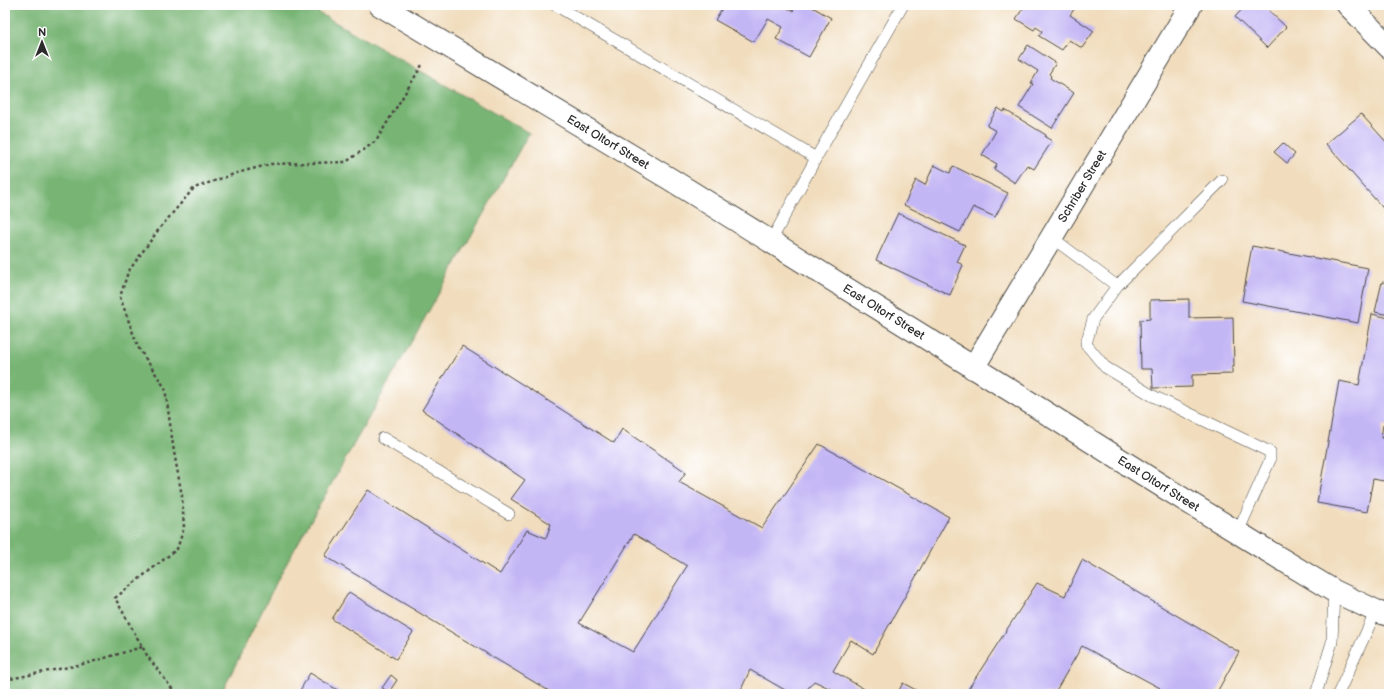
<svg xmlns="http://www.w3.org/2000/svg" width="1394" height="699" font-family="'Balsamiq Sans',sans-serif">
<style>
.forest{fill:#78b574;stroke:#527050}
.building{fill:#c3b6f5;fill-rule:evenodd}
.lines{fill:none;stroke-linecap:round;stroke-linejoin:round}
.service-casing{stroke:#494641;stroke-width:12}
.tertiary-casing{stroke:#494641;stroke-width:24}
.secondary-casing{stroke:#494641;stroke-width:24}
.path{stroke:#494641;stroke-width:2.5;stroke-dasharray:3 3;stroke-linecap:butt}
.service{stroke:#fff;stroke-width:11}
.tertiary{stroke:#fff;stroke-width:22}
.secondary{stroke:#fff;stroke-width:22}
.labels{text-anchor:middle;stroke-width:4;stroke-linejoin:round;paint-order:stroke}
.street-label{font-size:12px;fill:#2b2b2b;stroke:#fff}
</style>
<rect width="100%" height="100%" fill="#fff"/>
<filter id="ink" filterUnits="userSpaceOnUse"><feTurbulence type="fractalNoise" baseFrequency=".025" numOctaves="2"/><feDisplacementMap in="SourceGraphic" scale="8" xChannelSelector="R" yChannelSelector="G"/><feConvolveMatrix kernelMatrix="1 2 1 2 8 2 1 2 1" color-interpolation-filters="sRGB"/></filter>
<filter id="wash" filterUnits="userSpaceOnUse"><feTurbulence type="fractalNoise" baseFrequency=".012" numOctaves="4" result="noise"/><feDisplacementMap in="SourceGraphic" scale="16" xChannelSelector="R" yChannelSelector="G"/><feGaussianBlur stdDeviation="0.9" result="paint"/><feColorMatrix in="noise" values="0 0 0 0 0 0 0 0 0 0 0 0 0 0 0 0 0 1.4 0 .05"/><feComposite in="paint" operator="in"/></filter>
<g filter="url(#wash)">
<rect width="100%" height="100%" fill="#f1ddbd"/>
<!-- forest -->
<path class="forest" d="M5 5H305L529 133 279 577 221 694H5Z"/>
<g id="blocks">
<!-- building -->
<path class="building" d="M724 5H782L793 11 796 5H809L831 18 809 57 776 39 783 27 768 19 754 42 715 20Z
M1025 5H1077L1070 15 1094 31 1082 48 1069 40 1062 50 1039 36 1042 31 1036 27 1034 30 1016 19Z
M1246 5H1263L1286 27 1267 48 1235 17Z
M1028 45 1056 63 1049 74 1051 76 1050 78 1074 93 1052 128 1019 107 1033 84 1031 83 1038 71 1019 59Z
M998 108 1004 112 1005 110 1028 124 1046 135 1045 137 1052 141 1034 169 1027 165 1015 183 994 169 997 164 982 155 996 131 987 126Z
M1361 114 1389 145V215L1326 144Z
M1283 143 1295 154 1287 163 1274 152Z
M934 165 950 173 953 166 1008 193 995 217 973 207 960 232 904 205 916 180 925 185Z
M898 213 965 245 957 262 963 265 950 295 876 260Z
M1252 246 1368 268 1358 323 1242 301Z
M1382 282 1389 283V315L1375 312Z
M1189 299V318L1233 317 1234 367H1232V374L1192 375V387L1153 388 1152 369H1141L1140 320 1150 319V300Z
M1372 314 1389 318V426L1383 425 1381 438 1389 439V482L1373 479 1367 512 1317 503 1339 381 1359 385Z
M462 346 614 443 622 429 686 472 679 482 762 528 819 444 949 517 873 654 851 640 833 671 873 694H830L833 690 814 681 803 694H792L750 670 739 694H554L325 556 368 490 500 574 527 530 546 538 551 524 511 499 525 480 422 410ZM634 534 687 566 633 652 579 623Z
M1082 560 1239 652 1216 694H1156L1160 688 1082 646 1054 694H965L1037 583 1065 596Z
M349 592 413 632 396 659 332 619Z
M310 673 344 694H298Z
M391 675 397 680 389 692 382 688Z
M903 683 923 694H897Z"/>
</g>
</g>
<g filter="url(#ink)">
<use href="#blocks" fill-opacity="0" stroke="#494641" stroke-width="1"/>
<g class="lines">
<!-- service casing -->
<g class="service-casing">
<path id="service" d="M555 5 816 158
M1051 237 1117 286 1093 319 1086 344 1105 367 1153 396 1270 452V460L1238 532
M771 241 816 158 903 5
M1117 286 1222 180
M383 438 509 514
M1316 694 1332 642 1334 591
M1338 694 1376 611"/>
</g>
<!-- tertiary casing -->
<g class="tertiary-casing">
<g id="tertiary">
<path d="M1348 5 1389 47"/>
<path id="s1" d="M973 368 1191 5"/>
</g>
</g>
<!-- secondary casing -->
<g class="secondary-casing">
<g id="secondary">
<path id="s2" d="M380 5 670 179 1013 392 1162 486 1258 545 1334 591 1376 611 1389 615"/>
</g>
</g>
<!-- path -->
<path class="path" d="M5 680 88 663 142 647
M176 694 148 657 115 598 177 549 184 528 182 496 174 452 165 388 138 347 120 297 128 272 159 229 194 188 237 173 271 164 346 162 376 141 422 65"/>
<!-- service -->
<use href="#service" class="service"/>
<!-- tertiary -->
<use href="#tertiary" class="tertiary"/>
<!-- secondary -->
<use href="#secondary" class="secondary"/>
</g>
</g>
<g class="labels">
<!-- street labels -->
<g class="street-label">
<text dy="4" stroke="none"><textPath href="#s2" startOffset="266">East Oltorf Street</textPath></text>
<text dy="4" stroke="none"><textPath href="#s1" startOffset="212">Schriber Street</textPath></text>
<text dy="4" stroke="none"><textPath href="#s2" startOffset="590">East Oltorf Street</textPath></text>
<text dy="4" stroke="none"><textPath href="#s2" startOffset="914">East Oltorf Street</textPath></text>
</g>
</g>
<!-- margin -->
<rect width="1394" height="699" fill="none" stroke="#fff" stroke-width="20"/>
<!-- north arrow -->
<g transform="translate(42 42)" stroke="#ffffff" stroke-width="3" paint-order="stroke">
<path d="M0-3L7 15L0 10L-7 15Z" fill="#2b2b2b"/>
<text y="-6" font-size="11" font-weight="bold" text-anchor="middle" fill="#2b2b2b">N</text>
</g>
</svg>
